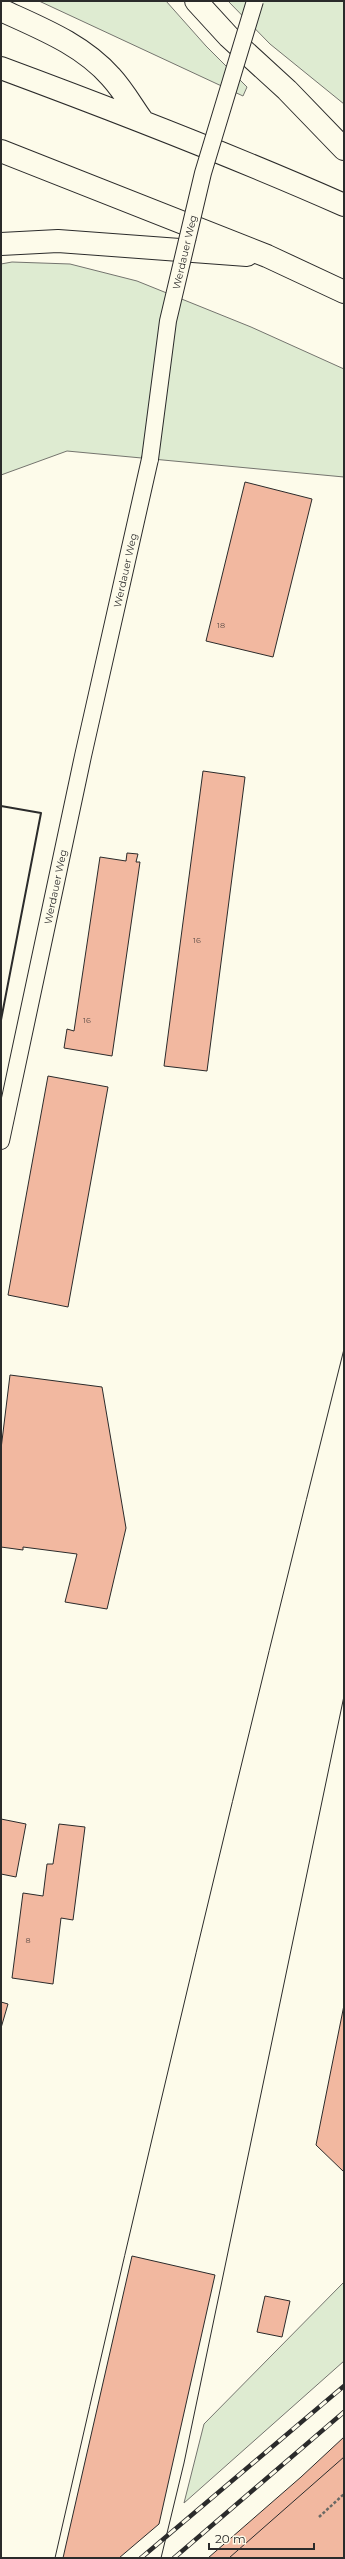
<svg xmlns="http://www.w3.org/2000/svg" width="345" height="2559" font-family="Montserrat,sans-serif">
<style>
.green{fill:#deebd1;stroke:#74746e}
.building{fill:#f2b8a0;stroke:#2b2b2b}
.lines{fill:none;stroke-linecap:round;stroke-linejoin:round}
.service-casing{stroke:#2b2b2b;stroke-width:18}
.motorway-casing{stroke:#2b2b2b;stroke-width:24}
.path{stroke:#6a6964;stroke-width:2.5;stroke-dasharray:3 2;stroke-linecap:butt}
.service{stroke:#fdfbea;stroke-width:16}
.motorway{stroke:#fdfbea;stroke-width:22}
.tram{stroke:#2b2b2b;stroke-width:1}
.rail-casing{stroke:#2b2b2b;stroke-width:4.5}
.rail{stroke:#fdfbea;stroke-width:3;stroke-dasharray:9;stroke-linecap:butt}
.service-bridge-casing{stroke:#2b2b2b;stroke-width:18;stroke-linecap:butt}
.service-bridge{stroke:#fdfbea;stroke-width:16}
.wall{stroke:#2b2b2b;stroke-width:2}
.labels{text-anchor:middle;stroke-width:3;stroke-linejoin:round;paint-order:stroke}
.number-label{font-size:8px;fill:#5d4e48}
.street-label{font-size:10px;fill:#2b2b2b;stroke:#fdfbea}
</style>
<rect width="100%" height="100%" fill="#fdfbea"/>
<!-- green -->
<path class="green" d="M39 1H166L206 46 247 87 243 96Z
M228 1H344V104L270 44Z
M12 262 70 264 137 281 251 327 344 369V477L67 451 1 475V264Z
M344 2282V2361L184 2503 204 2424Z"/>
<!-- building -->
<path class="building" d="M245 482 312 499 273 657 206 641Z
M203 771 245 777 207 1071 164 1066Z
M127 853 138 854 136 862H140L112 1056 64 1048 67 1029 74 1031 100 857 126 861Z
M48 1076 108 1087 68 1307 8 1295Z
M10 1375 102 1387 126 1528 107 1609 65 1602 77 1554 23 1547V1550L1 1547V1449Z
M1 1819 26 1824 16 1877 1 1874Z
M59 1824 85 1827 73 1920 61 1918 53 1984 12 1978 23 1893 43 1896 47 1864H53Z
M1 2002 8 2004 1 2028Z
M344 2005V2172L316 2145Z
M132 2256 215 2275 159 2524 119 2558H63Z
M265 2296 290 2301 282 2337 257 2332Z
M344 2437V2558H208L301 2477Z"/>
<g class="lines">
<!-- service casing -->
<g class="service-casing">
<g id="service">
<path id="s1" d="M1 1141 83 756 150 459"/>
</g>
</g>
<!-- motorway casing -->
<g class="motorway-casing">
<path id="motorway" d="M196 1 229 37 287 90 344 149
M1 10C40 28 82 44 111 77 123 90 132 106 142 120
M1 68C117 111 231 155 344 205
M1 151 267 256 344 292
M1 244 58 241 247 255"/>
</g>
<!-- path -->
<path class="path" d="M319 2517 344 2494"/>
<!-- service -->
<use href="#service" class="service"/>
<!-- motorway -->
<use href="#motorway" class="motorway"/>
<!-- tram -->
<path class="tram" d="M55 2558C147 2154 243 1751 344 1349
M161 2558 184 2463 344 1696
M229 2558 344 2457"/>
<!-- rail casing -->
<g class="rail-casing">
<path id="rail" d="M141 2558 344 2386
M174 2558 344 2412"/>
</g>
<!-- rail -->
<use href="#rail" class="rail"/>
<!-- service-bridge casing -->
<g class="service-bridge-casing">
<g id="service-bridge">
<path id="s2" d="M150 459 168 321 203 173 255 1"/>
</g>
</g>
<!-- service-bridge -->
<use href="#service-bridge" class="service-bridge"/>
<!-- wall -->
<path class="wall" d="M1 806 41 813 1 1020"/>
</g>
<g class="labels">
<!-- number labels -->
<g class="number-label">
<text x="221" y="628">18</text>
<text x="197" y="943">16</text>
<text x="87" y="1023">16</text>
<text x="28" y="1943">8</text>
</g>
<!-- street labels -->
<g class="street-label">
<text dy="4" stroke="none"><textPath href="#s2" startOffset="210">Werdauer Weg</textPath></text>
<text dy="4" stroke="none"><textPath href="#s1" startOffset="584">Werdauer Weg</textPath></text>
<text dy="4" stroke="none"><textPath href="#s1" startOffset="260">Werdauer Weg</textPath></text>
</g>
</g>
<!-- border -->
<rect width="345" height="2559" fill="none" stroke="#2b2b2b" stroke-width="4"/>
<!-- scale -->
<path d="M209 2543v6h105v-6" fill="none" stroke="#2b2b2b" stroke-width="2"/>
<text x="215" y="2543" font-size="12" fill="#2b2b2b" stroke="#fdfbea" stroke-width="3" paint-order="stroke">20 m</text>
</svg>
